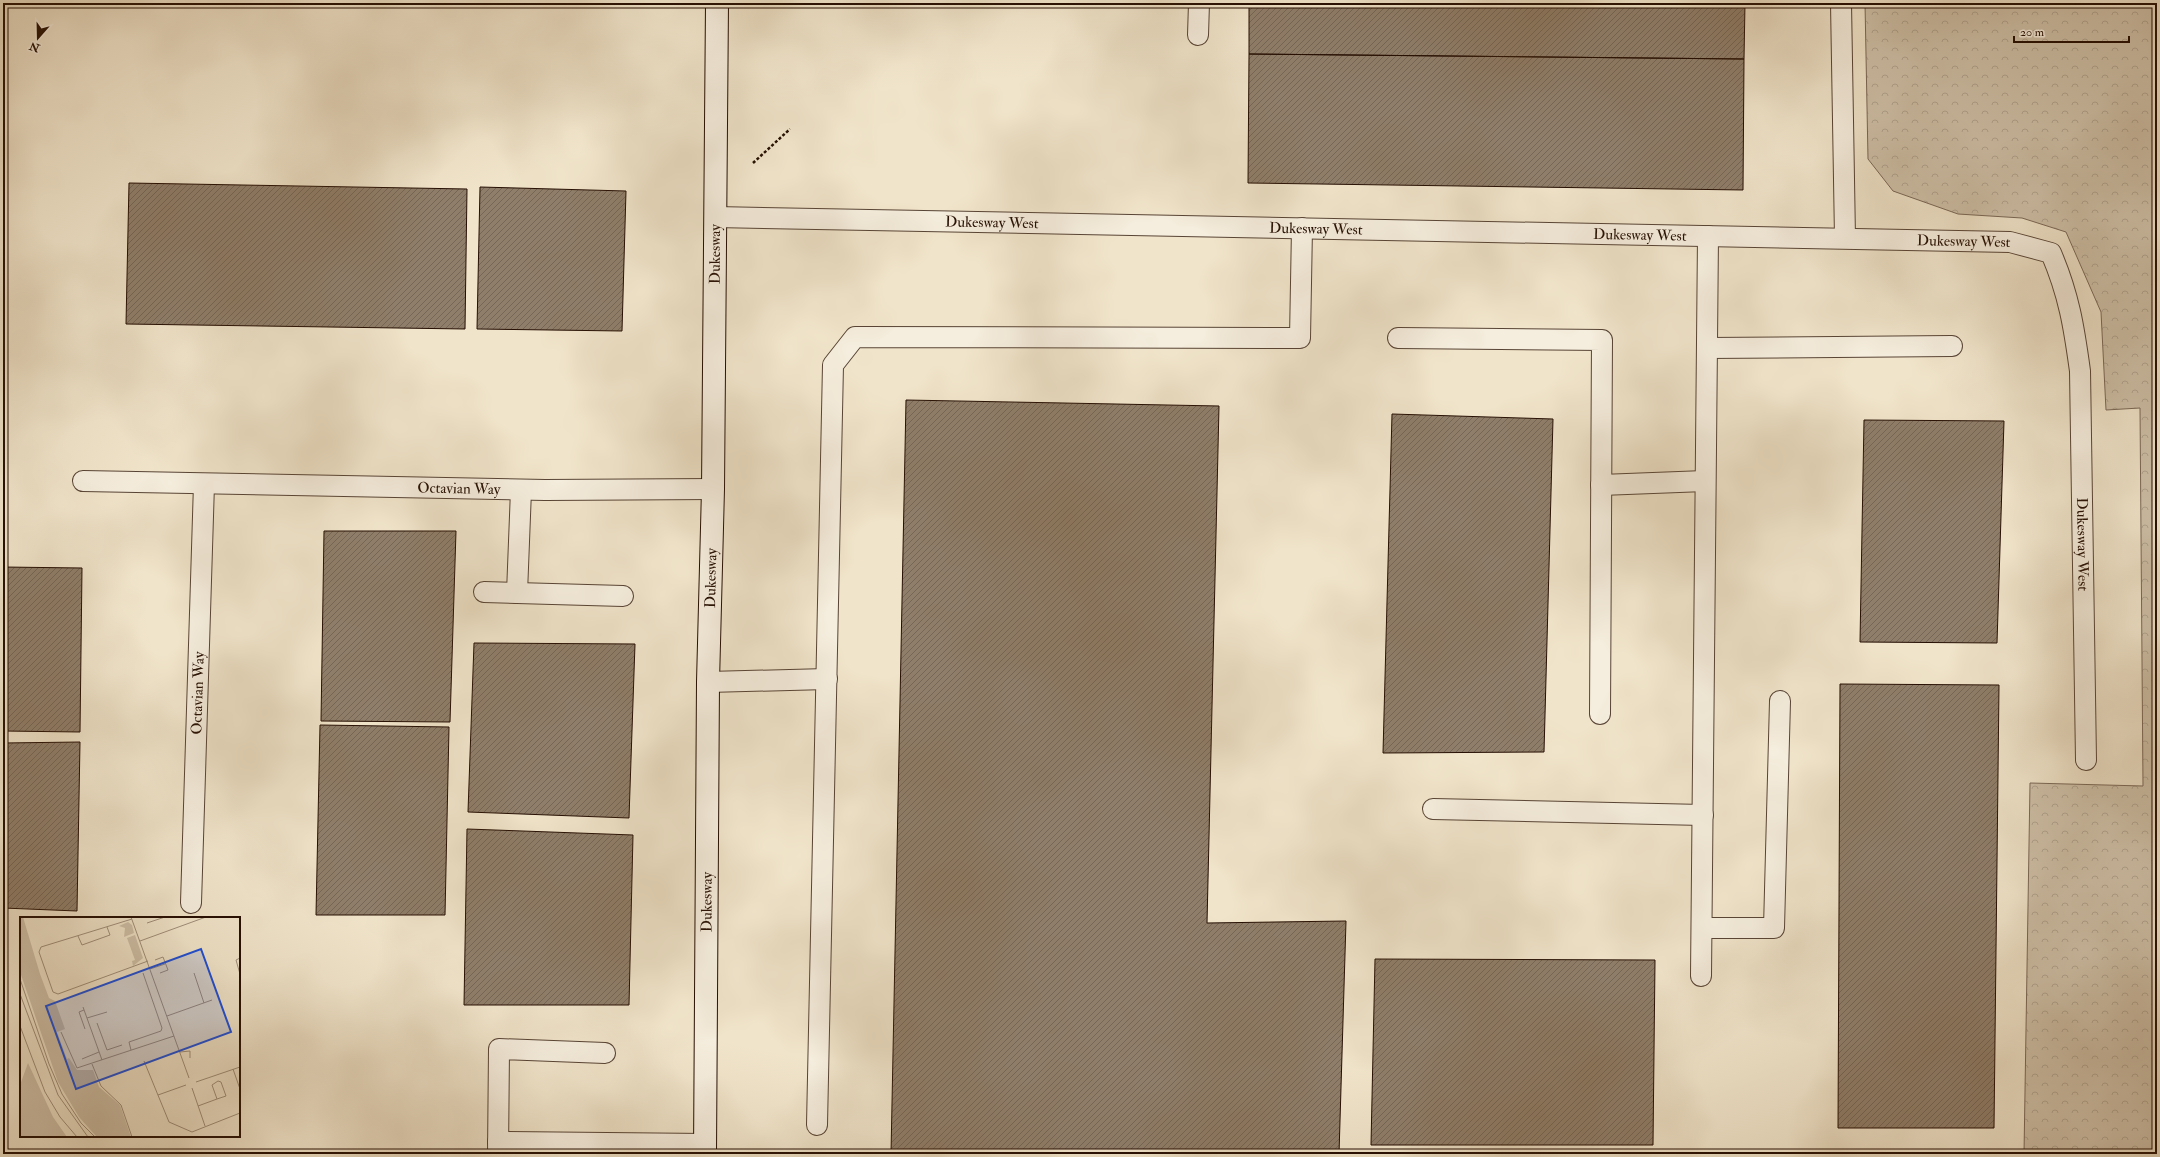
<svg xmlns="http://www.w3.org/2000/svg" width="2160" height="1157" font-family="'IM FELL Double Pica',serif">
<style>
.forest{fill:url(#forest-crowns);stroke:#7a6856}
.building{fill:url(#building-hatch);stroke:#260f03}
.lines{fill:none;stroke-linecap:round;stroke-linejoin:round}
.lane-casing{stroke:#584435;stroke-width:22}
.secondary-casing{stroke:#260f03;stroke-width:24}
.path{stroke:#260f03;stroke-width:2.5;stroke-dasharray:3 2;stroke-linecap:butt}
.lane{stroke:#f5eddd;stroke-width:20}
.secondary{stroke:#f5eddd;stroke-width:22}
.labels{text-anchor:middle;stroke-width:3;stroke-linejoin:round;paint-order:stroke}
.street-label{font-size:15px;fill:#260f03;stroke:#f5eddd}
.inset-road{fill:none;stroke:#9f8f7a;stroke-width:1}
.view{fill:#1d4ed8;fill-opacity:0.15;stroke:#1d4ed8;stroke-width:2}
.inset-edge{fill:none;stroke:#260f03;stroke-width:2}
</style>
<defs>
<pattern id="forest-crowns" width="20" height="18" patternUnits="userSpaceOnUse"><rect width="20" height="18" fill="#cec0a8"/><path d="M2 6a3 3 0 1 1 6 0M12 15a3 3 0 1 1 6 0" fill="none" stroke="#b1a48f"/></pattern>
<pattern id="building-hatch" width="6" height="6" patternUnits="userSpaceOnUse"><rect width="6" height="6" fill="#8f7e6a"/><path d="M-1 1l2-2M0 6l6-6M5 7l2-2" fill="none" stroke="#756655"/></pattern>
</defs>
<rect width="100%" height="100%" fill="#f0e4ca"/>
<filter id="stains"><feTurbulence type="fractalNoise" baseFrequency=".005" numOctaves="4"/><feColorMatrix values="0 0 0 0 .2 0 0 0 0 .09 0 0 0 0 .02 0 0 0 .5 -.17"/></filter>
<radialGradient id="worn" r=".72"><stop offset=".6" stop-color="#630" stop-opacity="0"/><stop offset="1" stop-color="#630" stop-opacity=".3"/></radialGradient>
<!-- forest -->
<path class="forest" d="M1865 3H2157V1154H2024L2030 783 2143 786 2140 408 2106 410 2101 312 2066 232 2022 218 1958 214 1893 191 1868 159Z"/>
<!-- building -->
<path class="building" d="M1249 3H1745L1744 59 1249 54Z
M1249 54 1744 59 1743 190 1248 183Z
M129 183 467 189 465 329 126 324Z
M480 187 626 191 622 331 477 329Z
M906 400 1219 406 1207 923 1346 921 1339 1154H891Z
M1392 414 1553 419 1544 752 1383 753Z
M1864 420 2004 421 1997 643 1860 642Z
M324 531H456L450 722 321 721Z
M3 567 82 568 80 732 3 731Z
M474 643 635 644 629 818 468 812Z
M1840 684 1999 685 1994 1128H1838Z
M320 725 449 727 445 915H316Z
M80 742 77 911 3 908V743Z
M467 829 633 835 629 1005H464Z
M1375 959 1655 960 1653 1145H1371Z"/>
<g class="lines">
<!-- lane casing -->
<g class="lane-casing">
<g id="lane">
<path d="M1841 3 1845 238"/>
<path d="M1198 35 1199 3"/>
<path id="s1" d="M715 217 2010 242 2051 253C2069 295 2074 327 2080 371L2086 760"/>
<path d="M1398 338 1602 340 1600 714"/>
<path d="M1707 348 1952 346"/>
<path id="s2" d="M83 481 545 490 713 489"/>
<path d="M1601 485 1705 481"/>
<path d="M484 592 623 596"/>
<path d="M517 593 521 490"/>
<path d="M708 682 827 679"/>
<path d="M1433 809 1703 815"/>
<path id="s3" d="M191 903 204 484"/>
<path d="M1702 928H1774L1780 701"/>
<path d="M1701 976 1708 236"/>
<path d="M817 1125 833 365 855 337 1300 338 1302 228"/>
<path d="M498 1142 706 1144"/>
<path d="M498 1154 499 1049 605 1053"/>
</g>
</g>
<!-- secondary casing -->
<g class="secondary-casing">
<g id="secondary">
<path id="s4" d="M705 1154 708 682 713 489 717 3"/>
</g>
</g>
<!-- path -->
<path class="path" d="M753 163 790 129"/>
<!-- lane -->
<use href="#lane" class="lane"/>
<!-- secondary -->
<use href="#secondary" class="secondary"/>
</g>
<g class="labels">
<!-- street labels -->
<g class="street-label">
<text dy="5" stroke="none"><textPath href="#s1" startOffset="277">Dukesway West</textPath></text>
<text dy="5" stroke="none"><textPath href="#s1" startOffset="601">Dukesway West</textPath></text>
<text dy="5" stroke="none"><textPath href="#s1" startOffset="925">Dukesway West</textPath></text>
<text dy="5" stroke="none"><textPath href="#s1" startOffset="1249">Dukesway West</textPath></text>
<text dy="5" stroke="none"><textPath href="#s4" startOffset="900">Dukesway</textPath></text>
<text dy="5" stroke="none"><textPath href="#s2" startOffset="376">Octavian Way</textPath></text>
<text dy="5" stroke="none"><textPath href="#s1" startOffset="1633">Dukesway West</textPath></text>
<text dy="5" stroke="none"><textPath href="#s4" startOffset="576">Dukesway</textPath></text>
<text dy="5" stroke="none"><textPath href="#s3" startOffset="210">Octavian Way</textPath></text>
<text dy="5" stroke="none"><textPath href="#s4" startOffset="252">Dukesway</textPath></text>
</g>
</g>
<!-- overview -->
<g transform="translate(20 917)">
<rect width="220" height="220" fill="#f0e4ca"/>
<path d="M108 5 112 8 114 16 104 20 105 11 99 9ZM115 18 123 41 113 49 112 44 115 43 107 21Z" fill="#cec0a8"/>
<path d="M0 0H3L20 57 29 81 35 84 45 112 37 115 47 142 49 141 57 153H73L79 170 100 188 111 220H77L59 200 38 165 0 55ZM8 146 33 200 47 220H0V168Z" fill="#cec0a8"/>
<path class="inset-road" d="M111 0 169 161M112 2 21 30 19 35 33 75 38 77 128 44M127 6 145 0M58 19 62 28 90 18 87 10M120 24 186 0M220 41 216 43 220 57M135 43 143 40 148 53 140 56M130 52 145 47M174 56 184 86M0 62 29 147 42 177 61 206 75 220M0 77 38 178 68 220M63 90 82 143M64 93 59 95 65 112M147 99 192 83M67 101 87 95M77 106 87 133 102 128M0 109 25 175 40 200 57 220M41 115 57 151 154 119M111 133 109 125 141 114 142 111 123 56M160 135 170 134V141M62 142 79 135M124 144 149 205 172 215 220 196M72 147 81 169 101 188 112 220M213 152 220 172M198 164 201 165 206 179 197 182 192 168ZM176 165 220 150M172 171 185 209M138 178 166 168M178 189 197 182"/>
<path class="view" d="M181 32 211 115 56 172 26 89Z"/>
<rect width="220" height="220" class="inset-edge"/>
</g>
<!-- margin -->
<rect width="2160" height="1157" fill="none" stroke="#f0e4ca" stroke-width="16"/>
<rect x="4" y="4" width="2152" height="1149" fill="none" stroke="#260f03" stroke-width="2"/>
<rect x="8" y="8" width="2144" height="1141" fill="none" stroke="#260f03"/>
<!-- north arrow -->
<g transform="translate(38 38) rotate(200)" stroke="#f5eddd" stroke-width="3" paint-order="stroke">
<path d="M0-3L7 15L0 10L-7 15Z" fill="#260f03"/>
<text y="-6" font-size="11" font-weight="bold" text-anchor="middle" fill="#260f03">N</text>
</g>
<!-- scale -->
<path d="M2014 36v6h115v-6" fill="none" stroke="#260f03" stroke-width="2"/>
<text x="2020" y="36" font-size="12" fill="#260f03" stroke="#f5eddd" stroke-width="3" paint-order="stroke">20 m</text>
<rect width="100%" height="100%" filter="url(#stains)"/>
<rect width="100%" height="100%" fill="url(#worn)"/>
</svg>
